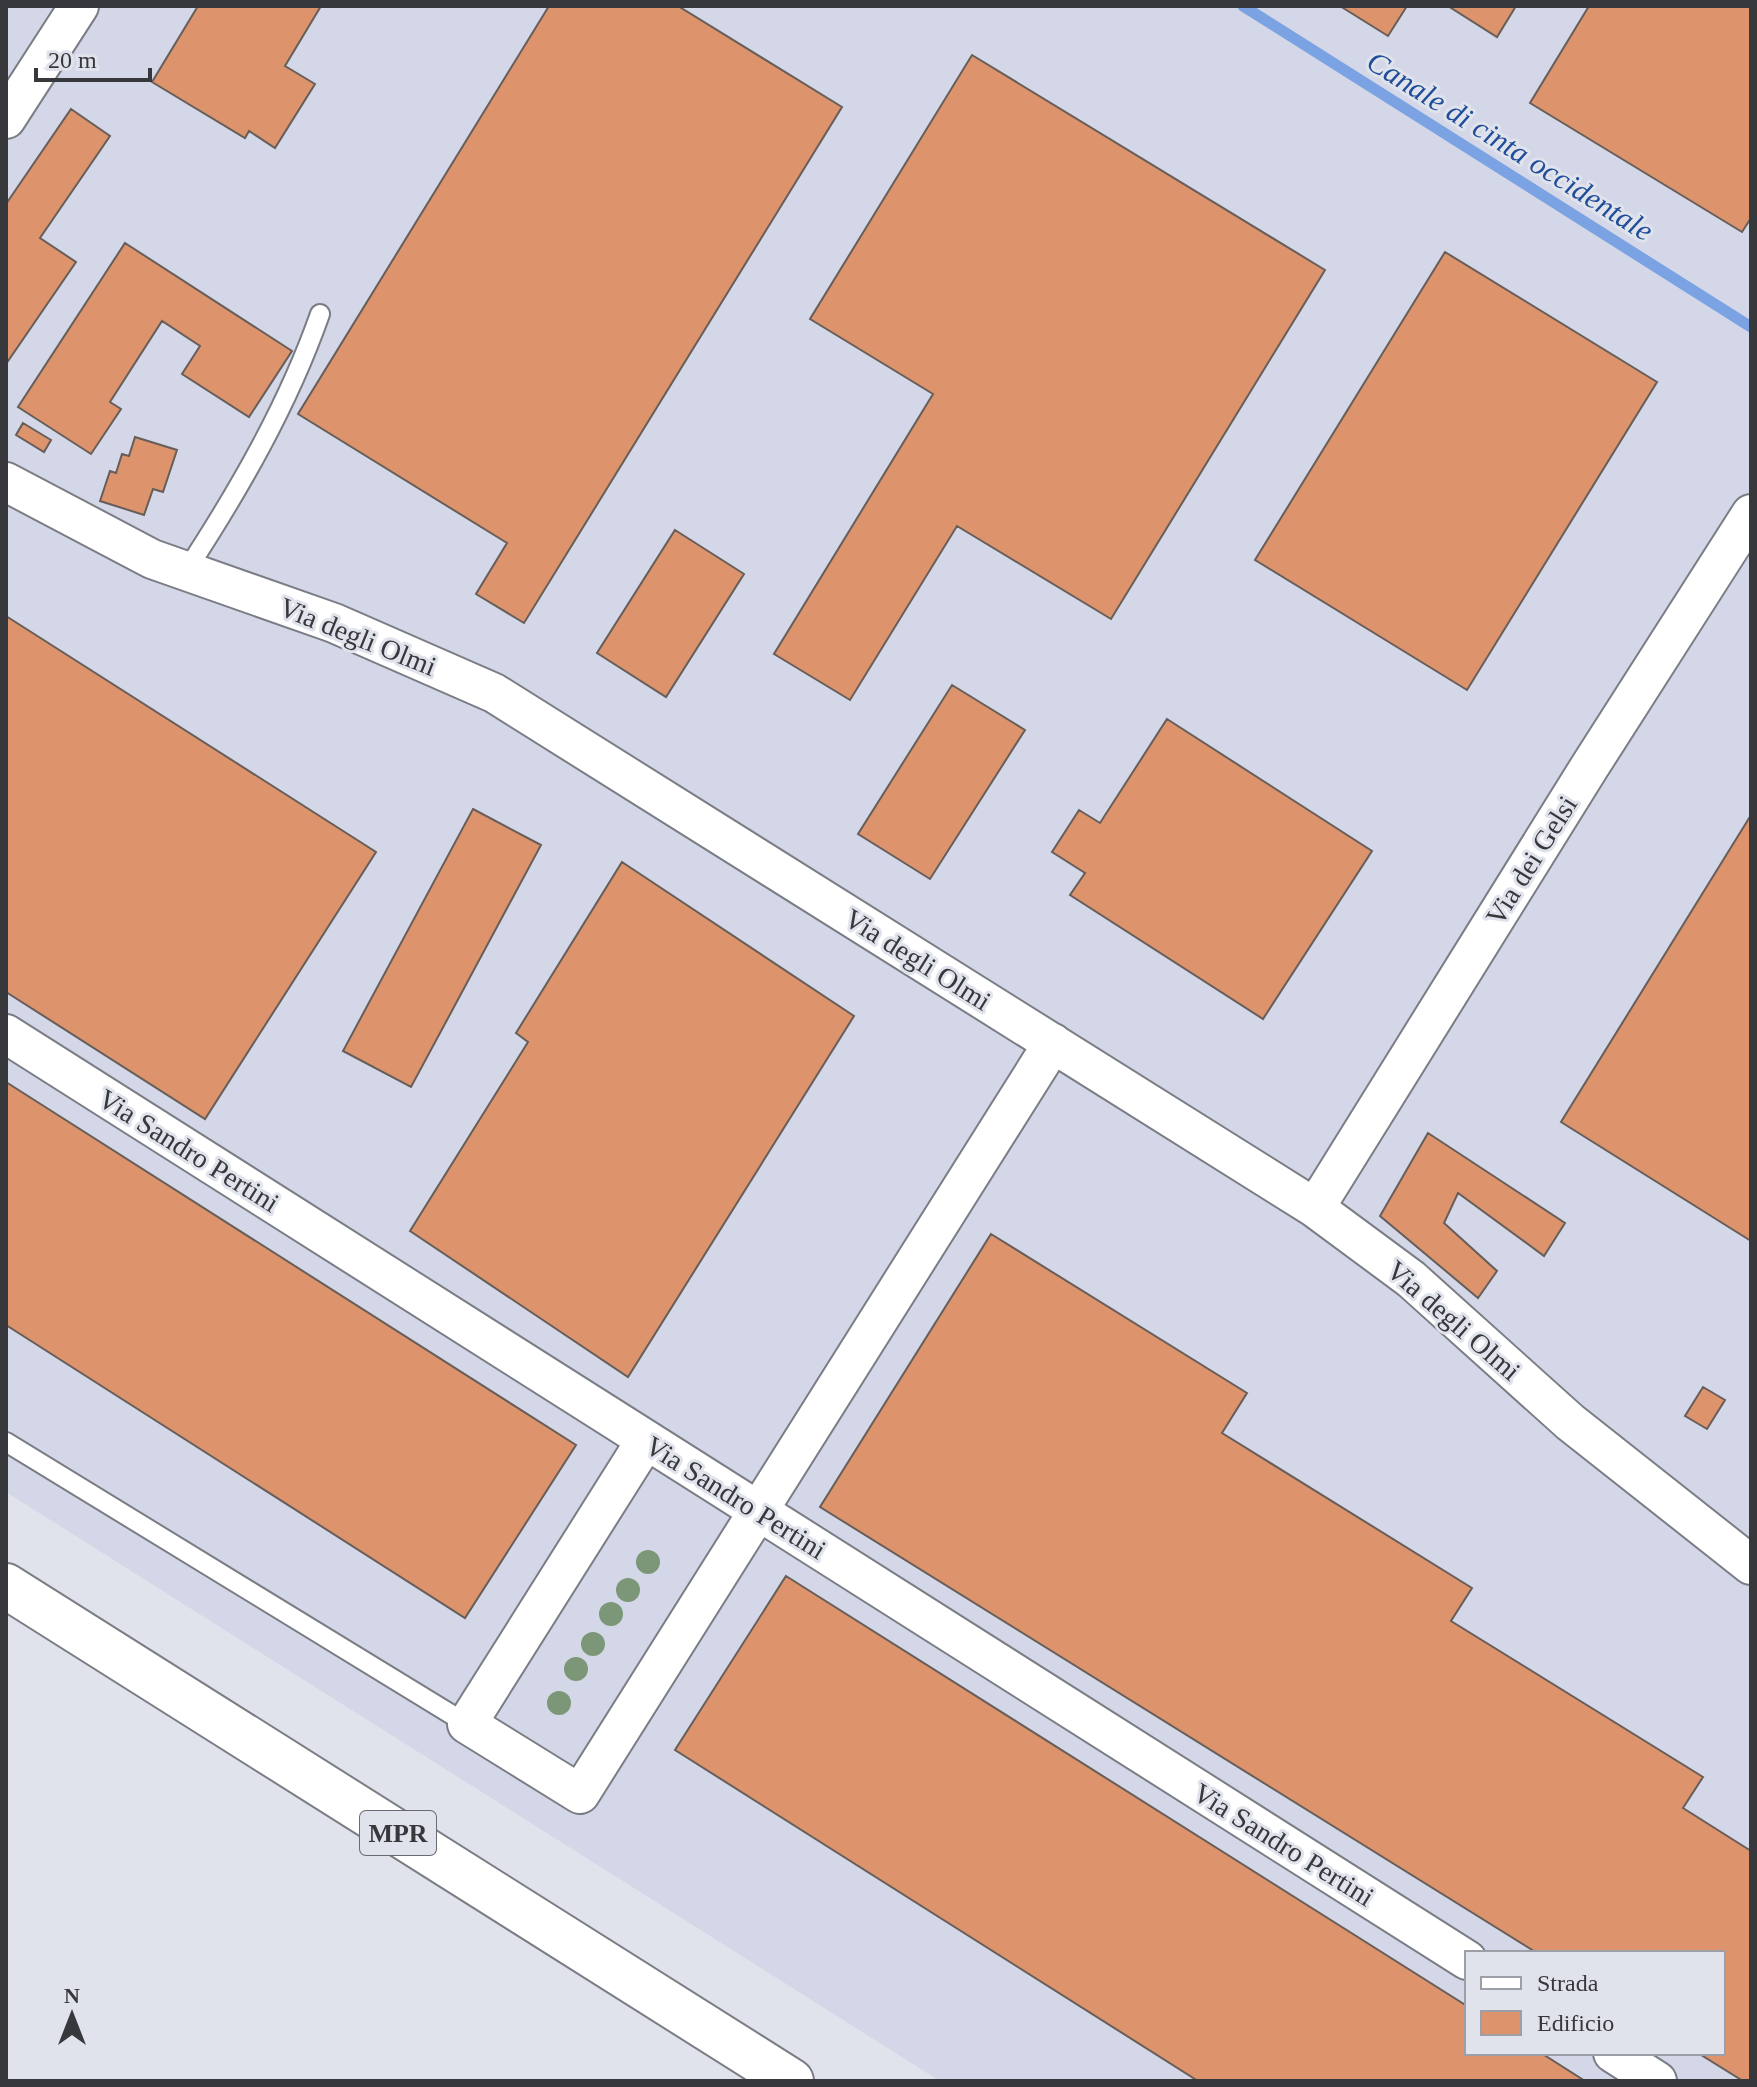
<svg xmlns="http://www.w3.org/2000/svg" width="1757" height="2087" font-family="'Times New Roman',serif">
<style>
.built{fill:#d3d7e7;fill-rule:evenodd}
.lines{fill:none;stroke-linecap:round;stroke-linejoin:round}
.stream{stroke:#7ba2e2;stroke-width:11}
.building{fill:#dd936c;stroke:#675e5a;stroke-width:2}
.service-casing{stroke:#7b7d85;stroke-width:22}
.minor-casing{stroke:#7b7d85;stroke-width:42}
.primary-casing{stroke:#7b7d85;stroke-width:48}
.service{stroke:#fff;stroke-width:18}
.minor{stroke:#fff;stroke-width:38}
.primary{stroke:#fff;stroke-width:44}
.tree{fill:#7c9777}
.labels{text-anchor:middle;stroke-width:6;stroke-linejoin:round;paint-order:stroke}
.shield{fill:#e0e3ec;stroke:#6a6b71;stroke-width:2}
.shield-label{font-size:26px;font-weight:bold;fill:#37383c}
.street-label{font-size:28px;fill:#37383c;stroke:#e0e3ec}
.water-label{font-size:30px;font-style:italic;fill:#204d99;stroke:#e0e3ec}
</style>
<rect width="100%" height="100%" fill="#e0e3ec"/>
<!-- built -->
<path class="built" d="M6 6H1751V2081H940L6 1492ZM1467 1953H1723V2053H1467Z"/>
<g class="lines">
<!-- stream -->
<path class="stream" d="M1243 6 1751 327"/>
</g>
<!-- building -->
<path class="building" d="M198 6H321L285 66 315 84 275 148 249 131 245 138 152 82Z
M549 6H678L842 107 524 623 476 594 507 543 298 414Z
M1340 6H1407L1388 36Z
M1448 6H1516L1497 37Z
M1589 6H1751V218L1742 232 1530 103Z
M972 55 1325 270 1111 619 957 526 850 700 774 654 933 394 810 319Z
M71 109 110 136 40 238 76 262 6 364V204Z
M125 243 292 351 249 417 182 374 200 346 162 321 110 402 121 409 91 454 18 407Z
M1445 252 1657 382 1467 690 1255 560Z
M23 423 51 440 44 452 16 435Z
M135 437 177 450 163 492 153 489 144 515 100 501 110 471 116 473 122 454 129 456Z
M675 530 744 574 666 697 597 653Z
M6 616 376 852 205 1119 6 992Z
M952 685 1025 730 930 879 858 834Z
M1167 719 1372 851 1263 1019 1070 895 1085 873 1052 852 1079 810 1100 823Z
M473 809 541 845 411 1087 343 1051Z
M1751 815V1241L1561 1122Z
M622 862 854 1016 628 1377 410 1231 528 1042 516 1033Z
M6 1082 576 1445 465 1618 6 1325Z
M1428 1133 1565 1223 1544 1256 1458 1193 1444 1223 1497 1271 1478 1298 1380 1216Z
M991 1234 1247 1393 1222 1433 1472 1588 1451 1621 1703 1777 1683 1808 1751 1851V2081H1743L1698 2053H1723V1953H1537L820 1507Z
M1703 1387 1725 1400 1707 1429 1685 1416Z
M786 1576 1467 2006V2053H1541L1585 2081H1198L675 1750Z"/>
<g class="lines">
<!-- service casing -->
<g class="service-casing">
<path id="service" d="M186 571C239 490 288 405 320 314
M6 1442 467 1724"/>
</g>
<!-- minor casing -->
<g class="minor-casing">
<path id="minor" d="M6 119 79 6
M6 482 152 559 334 623 494 693 1315 1208 1411 1279 1570 1422 1751 1565
M6 1034 1467 1960
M1315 1208 1590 766 1751 514
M646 1440 467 1724 580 1794 1053 1043
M1613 2053 1657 2081"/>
</g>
<!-- primary casing -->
<g class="primary-casing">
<path id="primary" d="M6 1586 791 2081"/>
</g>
<!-- service -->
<use href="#service" class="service"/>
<!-- minor -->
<use href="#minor" class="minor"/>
<!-- primary -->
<use href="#primary" class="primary"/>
</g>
<!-- trees -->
<g class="tree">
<circle cx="648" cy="1562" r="12"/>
<circle cx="628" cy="1590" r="12"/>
<circle cx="611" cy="1614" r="12"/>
<circle cx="593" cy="1644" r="12"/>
<circle cx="576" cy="1669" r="12"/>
<circle cx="559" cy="1703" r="12"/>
</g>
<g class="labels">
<!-- shield labels -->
<rect class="shield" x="360" y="1811" width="76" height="44" rx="6"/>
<g class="shield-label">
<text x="398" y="1842">MPR</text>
</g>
<!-- street labels -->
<g class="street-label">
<text transform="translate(358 636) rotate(22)" y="10">Via degli Olmi</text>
<text transform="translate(1531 860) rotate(-58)" y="10">Via dei Gelsi</text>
<text transform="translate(918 959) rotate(32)" y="10">Via degli Olmi</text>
<text transform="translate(189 1150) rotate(32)" y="10">Via Sandro Pertini</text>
<text transform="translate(1454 1320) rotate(41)" y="10">Via degli Olmi</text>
<text transform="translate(736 1497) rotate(32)" y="10">Via Sandro Pertini</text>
<text transform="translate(1284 1844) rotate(32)" y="10">Via Sandro Pertini</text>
</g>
<!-- water labels -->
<g class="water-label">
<text transform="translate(1510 146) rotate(32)" y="10">Canale di cinta occidentale</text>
</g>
</g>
<!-- border -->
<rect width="1757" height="2087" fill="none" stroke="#37383c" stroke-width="16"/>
<!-- legend -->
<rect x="1465" y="1951" width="260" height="104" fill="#e0e3ec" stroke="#9c9fa6" stroke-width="2"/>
<rect x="1481" y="1977" width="40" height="12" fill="#ffffff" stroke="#9c9fa6" stroke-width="2"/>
<text x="1537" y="1991" font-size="24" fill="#37383c">Strada</text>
<rect x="1481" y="2011" width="40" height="24" fill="#dd936c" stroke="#9c9fa6" stroke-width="2"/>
<text x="1537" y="2031" font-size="24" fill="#37383c">Edificio</text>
<!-- north arrow -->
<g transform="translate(72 2015)" stroke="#e0e3ec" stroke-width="6" paint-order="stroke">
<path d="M0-6L14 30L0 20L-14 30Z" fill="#37383c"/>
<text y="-12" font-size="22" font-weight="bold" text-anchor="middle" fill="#37383c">N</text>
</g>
<!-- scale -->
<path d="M36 68v12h114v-12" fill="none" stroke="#37383c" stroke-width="4"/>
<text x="48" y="68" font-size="24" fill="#37383c" stroke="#e0e3ec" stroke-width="6" paint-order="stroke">20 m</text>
</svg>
